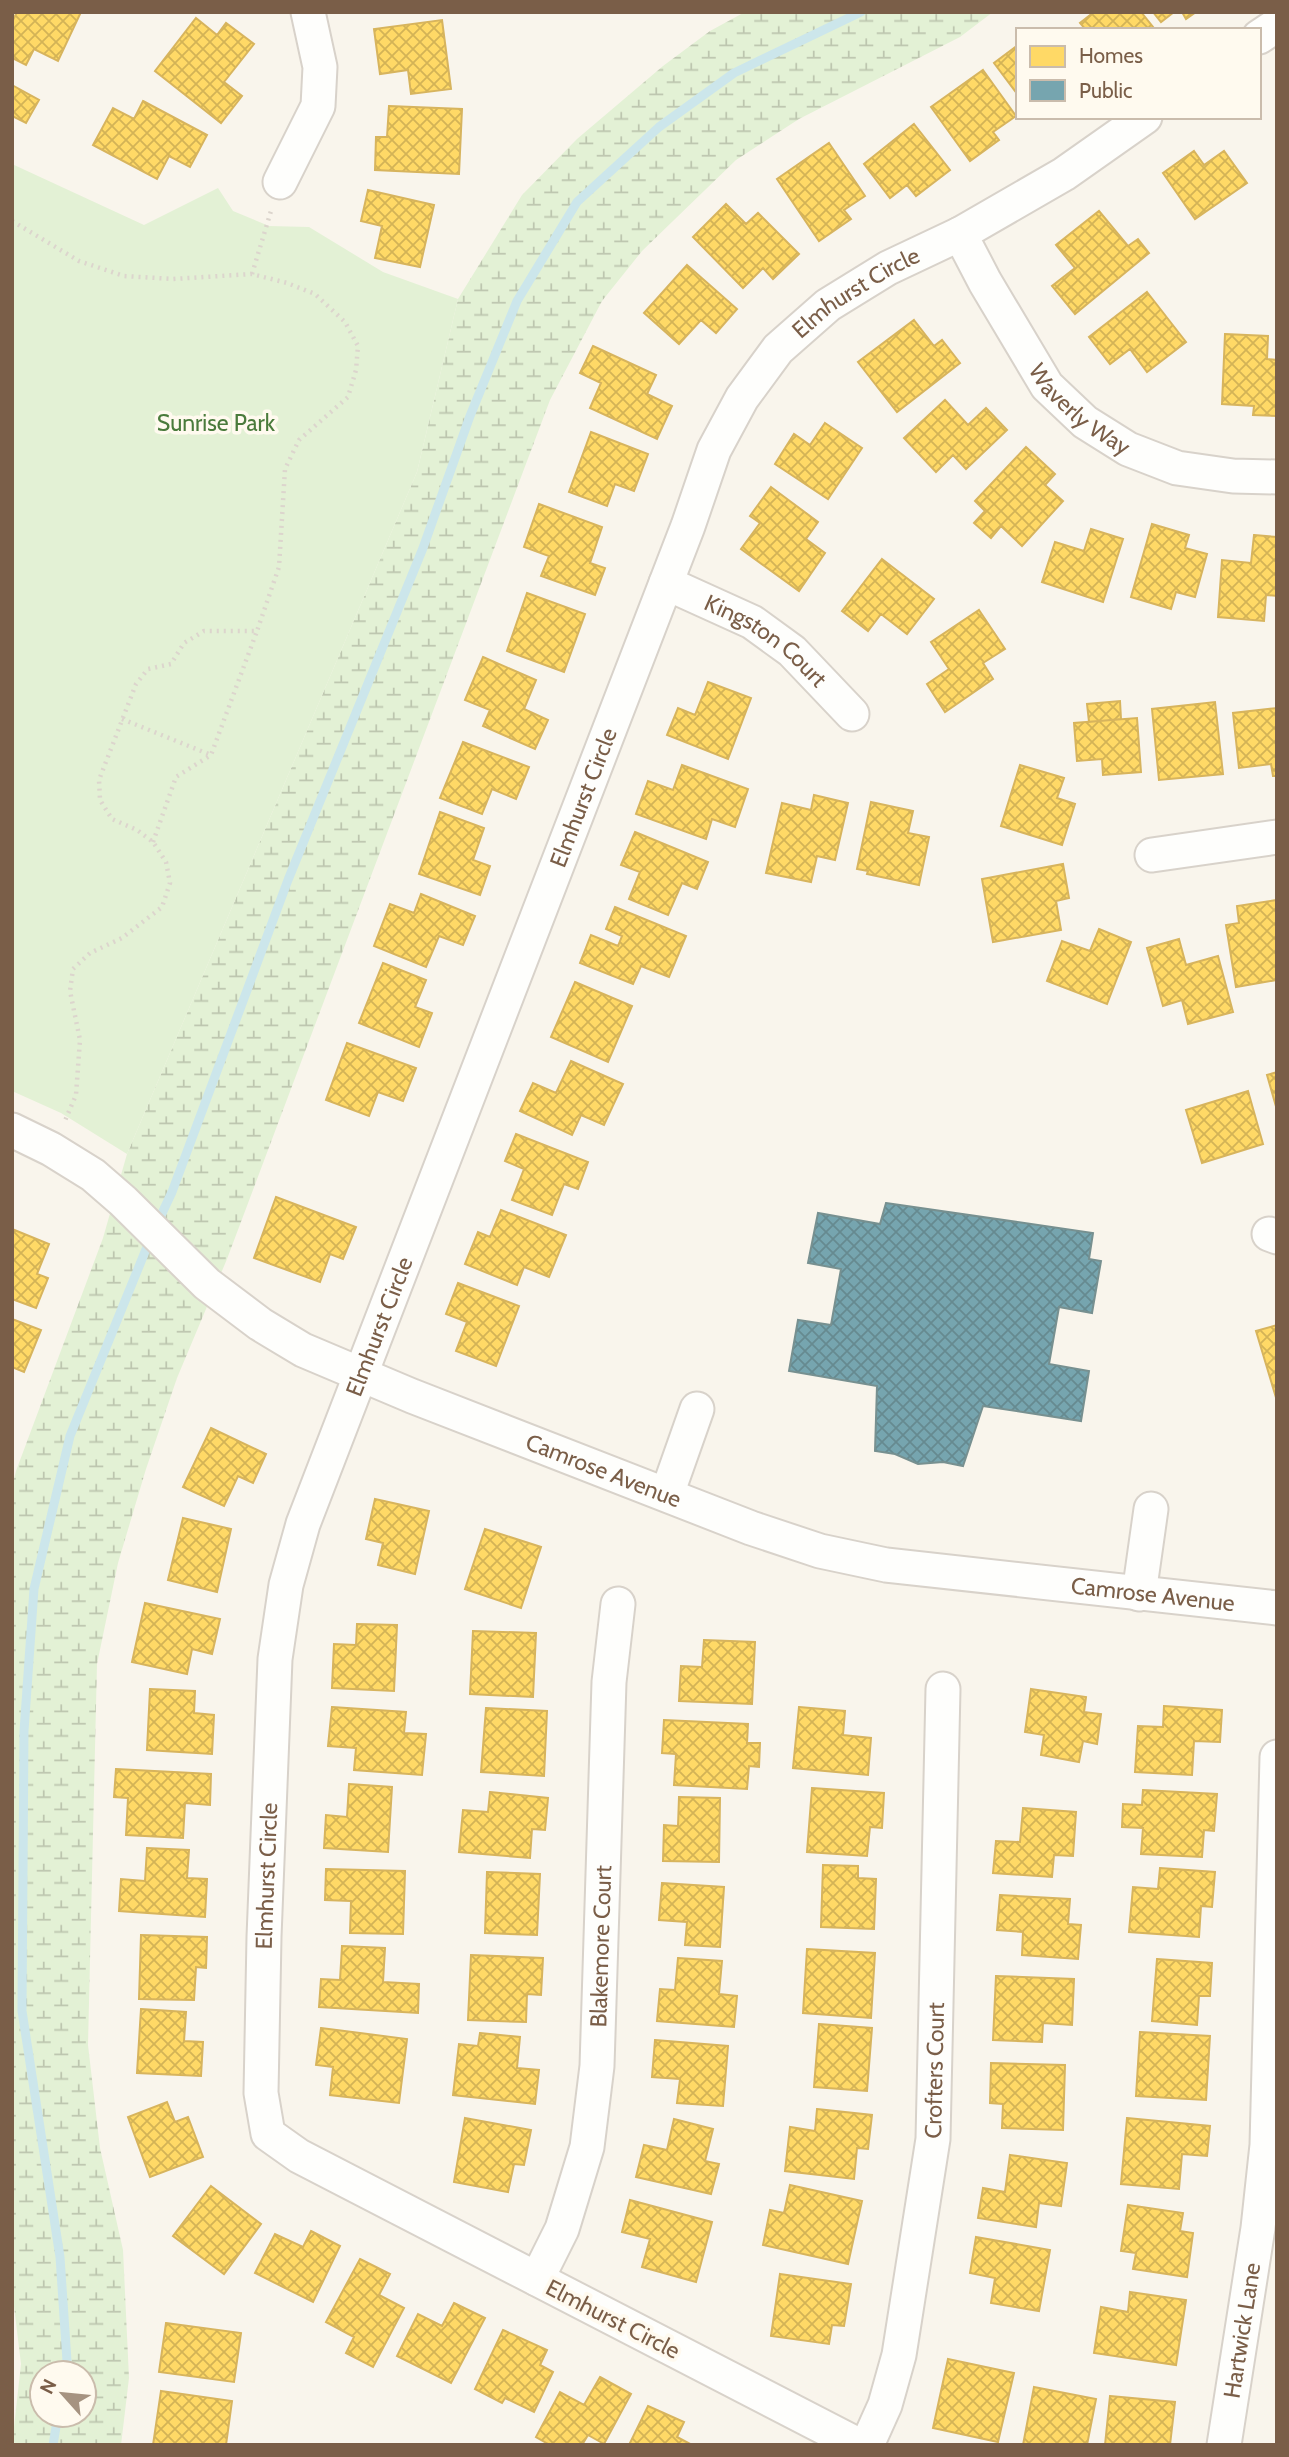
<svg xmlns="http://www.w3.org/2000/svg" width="1289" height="2457" font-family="Cabin,sans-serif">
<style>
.wetland{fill:url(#wetland-marsh);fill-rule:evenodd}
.park{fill:#e3f1d5}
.homes{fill:url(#homes-cross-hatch);stroke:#d7b45d;stroke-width:2}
.public{fill:url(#public-cross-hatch);stroke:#779090;stroke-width:2}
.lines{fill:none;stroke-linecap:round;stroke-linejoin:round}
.stream{stroke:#cce6eb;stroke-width:9}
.minor-casing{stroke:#d8d2ca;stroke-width:37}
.path{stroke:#dcd5cd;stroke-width:4.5;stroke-dasharray:2 5;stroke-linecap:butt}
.minor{stroke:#fefefc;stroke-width:33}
.labels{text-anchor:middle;stroke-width:7;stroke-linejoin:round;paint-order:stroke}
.street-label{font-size:23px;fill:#7a5e48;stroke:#fffaef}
.park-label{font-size:23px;fill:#4a7b3c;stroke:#fffaef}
</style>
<defs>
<pattern id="wetland-marsh" width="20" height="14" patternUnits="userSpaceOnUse" patternTransform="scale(1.75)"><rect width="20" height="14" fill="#e3f1d5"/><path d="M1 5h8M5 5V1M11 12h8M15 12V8" fill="none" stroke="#bdc6af"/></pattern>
<pattern id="homes-cross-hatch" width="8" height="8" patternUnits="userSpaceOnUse" patternTransform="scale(1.75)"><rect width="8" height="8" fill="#ffd966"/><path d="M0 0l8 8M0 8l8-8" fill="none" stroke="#d3b356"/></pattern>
<pattern id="public-cross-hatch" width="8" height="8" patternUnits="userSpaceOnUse" patternTransform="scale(1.75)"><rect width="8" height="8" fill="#76a5af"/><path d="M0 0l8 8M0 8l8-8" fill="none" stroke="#668a90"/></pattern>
</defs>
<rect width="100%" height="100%" fill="#f9f5ec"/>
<!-- wetland -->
<path class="wetland" d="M745 12H993L960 37 799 119 736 160 642 251 602 301 550 400 227 1259 177 1378 146 1469 118 1563 97 1664 88 2045 100 2148 123 2250 129 2378 121 2445H12L21 2364 12 2290V1487L16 1471 103 1238 127 1154 417 472 458 299 522 195 577 139 663 66 710 31ZM42 2373H84V2415H42Z"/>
<!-- park -->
<path class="park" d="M12 164 144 225 218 188 233 211 269 226 309 227 383 272 458 299 417 472 127 1154 61 1113 12 1091Z"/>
<!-- homes -->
<path class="homes" d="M17 12H81L58 61 34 49 26 65 12 58V22Z
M1094 12H1141L1153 27 1150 30H1086L1080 23Z
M1153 12H1174L1161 22Z
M1182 12H1196L1186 19Z
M196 18 217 35 226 23 254 44 224 82 242 96 221 123 155 71Z
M442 20 451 89 411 94 408 70 380 74 374 29Z
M1018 45V95L994 63Z
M983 70 1016 116 993 132 999 140 970 161 931 107Z
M12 85 39 100 26 123 12 116Z
M143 101 207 135 190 167 169 156 157 179 93 145 113 108 134 119Z
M389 106 462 109 459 174 375 170 376 137H387Z
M914 124 950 170 916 196 907 185 890 198 864 164Z
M829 143 865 196 844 210 851 219 819 241 777 179Z
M1194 151 1204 165 1224 151 1247 183 1195 219 1163 173Z
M368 190 434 205 420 267 375 258 382 226 361 221Z
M726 204 746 224 758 213 799 254 773 279 763 268 743 288 693 237Z
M1099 211 1128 246 1138 239 1149 253 1075 314 1052 286 1075 268 1056 245Z
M687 265 737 309 716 333 701 320 679 344 644 313Z
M1147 292 1186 342 1147 372 1130 349 1110 364 1089 337Z
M914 320 934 346 942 340 960 363 897 412 858 362Z
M1225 334 1268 336 1267 359 1277 360V416L1253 415 1254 406 1222 404Z
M593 346 656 375 647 394 672 406 657 439 590 408 601 383 580 373Z
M945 400 968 425 986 408 1007 430 966 469 953 455 936 472 904 438Z
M825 423 862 448 828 499 775 464 794 434 810 445Z
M591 432 648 454 634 491 615 484 607 506 569 492Z
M1026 447 1055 474 1045 485 1063 501 1022 546 1001 526 991 538 974 523 985 511 975 501Z
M771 487 818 522 806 539 825 553 799 591 741 549 760 523 750 516Z
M539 504 602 527 590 563 605 568 595 595 541 576 549 556 524 547Z
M1152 524 1189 535 1185 548 1207 554 1195 597 1176 592 1171 609 1131 597Z
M1091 529 1123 539 1103 602 1042 582 1055 542 1084 551Z
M1254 535 1277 537V596L1266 595 1264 621 1218 617 1222 560 1251 563Z
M882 559 934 599 907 634 881 614 868 631 842 611Z
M527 593 585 614 564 672 507 651Z
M979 610 1005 649 983 663 993 679 945 712 927 684 949 669 931 642Z
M483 657 536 680 524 709 548 720 535 749 483 726 490 710 465 700Z
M708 682 751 698 728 759 667 735 678 708 695 715Z
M1120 701 1121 719 1089 722 1087 704Z
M1215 702 1223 774 1159 780 1152 709Z
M1277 708V776H1273L1271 764 1239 768 1233 713Z
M1137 718 1141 772 1103 775 1102 759 1077 761 1074 723Z
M463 742 529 767 516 799 492 789 482 814 440 798Z
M682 765 748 789 735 827 712 819 706 839 636 814 648 781 673 790Z
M1020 765 1064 778 1057 798 1075 804 1062 845 1001 826Z
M814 795 848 803 835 860 817 856 811 882 766 873 782 803 811 810Z
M871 802 913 811 908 833 929 837 919 885 867 874 868 871 857 869Z
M440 812 484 828 473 860 490 866 480 895 419 874Z
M635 832 708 862 697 889 682 883 668 915 629 899 640 872 621 865Z
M1063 864 1069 898 1056 901 1061 930 993 942 982 879Z
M421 894 475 916 463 945 439 936 426 967 374 946 390 904 414 913Z
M1277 900V980L1236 987 1226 925 1239 923 1237 906Z
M615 907 686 936 669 977 641 966 633 984 580 963 591 935 618 946 622 936 606 929Z
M1099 929 1131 942 1107 1004 1047 981 1062 941 1090 951Z
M1179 939 1186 965 1218 956 1233 1012 1188 1024 1182 1000 1163 1006 1147 948Z
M383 963 426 980 415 1007 432 1013 419 1047 359 1023Z
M575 982 632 1006 608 1062 551 1037Z
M347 1043 416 1068 403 1101 378 1092 369 1116 326 1100Z
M571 1061 623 1084 604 1125 581 1115 572 1135 520 1111 533 1083 556 1093Z
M1277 1072V1110L1267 1075Z
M1248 1091 1263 1144 1202 1163 1186 1110Z
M516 1134 588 1162 578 1189 564 1184 552 1215 512 1200 524 1169 505 1161Z
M276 1197 356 1227 343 1259 330 1254 320 1282 254 1258Z
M501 1210 566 1235 549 1277 524 1267 517 1285 465 1264 478 1232 490 1237Z
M12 1229 49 1244 37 1274 48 1278 36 1308 12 1299Z
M458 1283 519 1306 496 1366 456 1351 467 1322 446 1314Z
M12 1319 41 1330 24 1372 12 1367Z
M1277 1325V1401L1256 1331Z
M211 1428 266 1454 253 1483 238 1476 224 1506 183 1487Z
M375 1499 429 1511 415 1574 378 1565 383 1543 366 1539Z
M183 1518 231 1529 217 1592 168 1580Z
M485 1529 541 1547 521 1608 465 1589Z
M145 1603 220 1619 212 1654 192 1649 187 1674 132 1662Z
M357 1624 397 1625 394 1691 332 1688 334 1644 356 1645Z
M473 1631 536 1633 533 1697 470 1694Z
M704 1640 755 1642 752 1704 679 1701 681 1666 702 1667Z
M150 1689 195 1691 194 1713 214 1715 212 1754 147 1750Z
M1031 1689 1086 1697 1084 1712 1101 1714 1097 1744 1083 1741 1079 1762 1041 1755 1044 1735 1025 1732Z
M1164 1706 1222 1710 1220 1742 1194 1741 1192 1775 1135 1772 1138 1726 1163 1727Z
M332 1707 406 1712 404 1733 426 1734 422 1775 354 1770 356 1748 328 1746Z
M799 1707 845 1711 843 1735 871 1738 868 1775 793 1768Z
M486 1708 547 1711 544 1776 481 1772Z
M664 1720 748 1724 747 1743H760L759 1767 749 1766 747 1789 674 1785 676 1754 662 1753Z
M116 1769 211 1774 210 1805 185 1803 183 1838 126 1835 128 1798 114 1797Z
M349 1784 392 1787 388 1852 324 1848 326 1815 347 1817Z
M812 1788 884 1793 882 1828 870 1827 867 1856 807 1852Z
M1143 1790 1217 1794 1214 1831 1204 1830 1202 1857 1141 1854 1143 1828 1122 1827 1123 1804 1142 1805Z
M490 1792 548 1798 545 1830 532 1829 530 1858 459 1852 463 1810 488 1812Z
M679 1797 720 1798 719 1862 663 1861 664 1825 678 1826Z
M1023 1808 1076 1812 1073 1856 1054 1855 1052 1877 993 1873 996 1841 1020 1842Z
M147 1848 189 1850 187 1878 207 1879 205 1917 119 1911 121 1879 145 1881Z
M823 1865 858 1866V1878L876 1879 874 1929 821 1927Z
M1160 1868 1215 1872 1212 1907 1201 1906 1199 1937 1129 1932 1133 1887 1158 1889Z
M326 1869 405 1871 403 1934 350 1933 351 1901 325 1900Z
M487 1872 540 1874 537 1935 485 1933Z
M662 1883 724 1887 720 1947 685 1945 687 1922 659 1920Z
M1000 1895 1070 1899 1068 1924 1081 1925 1078 1959 1022 1955 1023 1932 997 1930Z
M141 1935 207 1937 206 1968 196 1967 194 2000 139 1999Z
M342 1946 385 1948 383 1982 419 1984 418 2013 319 2007 321 1979 340 1980Z
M807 1949 875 1953 871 2018 803 2013Z
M471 1955 543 1958 541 1995 527 1994 526 2022 468 2020Z
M678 1958 722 1961 719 1994 737 1996 734 2027 657 2021 660 1989 675 1990Z
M1157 1959 1212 1963 1210 1996H1199L1197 2025 1152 2021Z
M996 1976 1074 1979 1072 2025 1043 2023 1042 2042 993 2040Z
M141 2009 186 2012 184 2041 203 2042 201 2076 137 2073Z
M819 2024 872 2028 867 2091 814 2087Z
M321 2028 407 2039 399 2103 330 2095 333 2067 316 2065Z
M1140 2032 1210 2036 1206 2100 1136 2096Z
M480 2033 520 2037 517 2068 539 2070 535 2104 453 2095 459 2044 478 2046Z
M655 2040 728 2046 723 2106 677 2103 680 2079 652 2077Z
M991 2063 1065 2065 1063 2130 1002 2128 1003 2104 990 2103Z
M167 2102 175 2122 188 2117 203 2157 150 2177 128 2117Z
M817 2109 872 2115 868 2149 857 2148 854 2179 785 2171 790 2127 815 2131Z
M465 2118 531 2130 524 2165 514 2164 508 2192 454 2182Z
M1127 2118 1210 2126 1207 2156 1182 2154 1179 2189 1121 2184Z
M674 2119 713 2129 705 2161 719 2164 711 2194 636 2177 644 2145 667 2150Z
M1010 2155 1067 2163 1061 2206 1039 2203 1036 2227 978 2218 983 2188 1005 2192Z
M790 2185 862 2201 848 2264 763 2245 770 2210 784 2213Z
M211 2186 261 2224 224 2274 173 2236Z
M630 2200 712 2222 696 2282 642 2267 650 2239 622 2232Z
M1128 2205 1183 2213 1180 2231 1193 2233 1187 2277 1133 2269 1136 2253 1121 2251Z
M311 2231 340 2246 313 2302 255 2273 275 2234 303 2247Z
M976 2237 1050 2250 1039 2311 991 2303 995 2278 970 2273Z
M360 2259 390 2274 379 2295 404 2308 373 2367 346 2353 354 2337 326 2322Z
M780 2274 851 2284 844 2326 832 2325 829 2344 771 2336Z
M1130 2292 1186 2300 1176 2365 1094 2353 1101 2307 1128 2312Z
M454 2303 485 2318 451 2383 397 2356 418 2314 442 2326Z
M166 2323 241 2333 234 2382 159 2372Z
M503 2330 547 2350 540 2365 553 2372 534 2412 505 2398 502 2403 475 2389Z
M948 2359 1014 2373 998 2442 933 2428Z
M600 2377 631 2394 604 2444 588 2435 582 2445H550L536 2437 560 2392 584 2405Z
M1034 2387 1096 2399 1087 2445H1023Z
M161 2391 232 2401 226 2445H153Z
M1110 2396 1175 2402 1170 2445H1105Z
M648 2406 684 2422 677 2437 692 2445H629Z"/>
<!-- public -->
<path class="public" d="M886 1203 1093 1233 1089 1259 1101 1261 1092 1313 1059 1307 1049 1364 1089 1371 1081 1421 983 1406 963 1466 943 1462 918 1464 895 1454 875 1451 877 1386 789 1371 798 1320 831 1325 841 1269 808 1263 818 1213 880 1224Z"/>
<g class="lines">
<!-- stream -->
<path class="stream" d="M157 1224 172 1192 288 880 423 548 470 416 517 301 577 202 659 127 734 73 861 12
M65 2373 67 2361 60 2257 22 2011 24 1731 34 1589 70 1436 151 1237
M53 2445 58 2415"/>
<!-- minor casing -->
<g class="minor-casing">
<g id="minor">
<path d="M1259 37 1277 25"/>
<path d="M280 182 318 106 320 67 308 12"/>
<path id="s1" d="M960 234 985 282 1047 386 1085 422 1128 449 1177 468 1233 476 1277 477"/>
<path id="s2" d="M666 583 752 622 792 651 852 714"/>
<path d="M1152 855 1277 837"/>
<path id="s3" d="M12 1130 51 1149 93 1175 123 1201 207 1284 260 1324 303 1350 412 1396 751 1528 820 1551 886 1565 1277 1608"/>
<path d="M1269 1234 1277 1237"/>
<path d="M667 1494 697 1409"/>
<path d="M1139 1594 1151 1509"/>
<path id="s4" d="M537 2279 562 2229 587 2147 597 2066 609 1682 618 1604"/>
<path id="s5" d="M858 2445 299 2156 268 2134 261 2093 264 1937 275 1659 286 1585 303 1524 688 526 714 450 742 398 778 349 828 305 888 268 960 234 1064 174 1145 117"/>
<path id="s6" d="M867 2445 885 2405 899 2355 933 2139 943 1689"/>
<path id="s7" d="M1224 2445 1258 2228 1267 2145 1277 1757"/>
</g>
</g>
<!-- path -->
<path class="path" d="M12 221 79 261 124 276 173 279 252 274 287 283 315 294 345 322 358 346 356 370 348 397 299 440 285 469 279 567 257 631H204L184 643 171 664 148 669 136 684 99 780 100 800 112 819 137 830 153 842 166 862 170 883 162 907 122 938 90 953 73 969 70 991 80 1040 76 1095 64 1123
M252 274 271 211
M122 719 211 755
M153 842 176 777 211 755 257 631"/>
<!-- minor -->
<use href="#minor" class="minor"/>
</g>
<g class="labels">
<!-- street labels -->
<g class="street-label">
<text dy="8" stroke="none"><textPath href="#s5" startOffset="2648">Elmhurst Circle</textPath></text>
<text dy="8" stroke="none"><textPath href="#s1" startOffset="215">Waverly Way</textPath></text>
<text dy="8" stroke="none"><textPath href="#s2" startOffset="116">Kingston Court</textPath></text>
<text dy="8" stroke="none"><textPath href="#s5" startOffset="2060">Elmhurst Circle</textPath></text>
<text dy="8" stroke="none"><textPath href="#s5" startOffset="1493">Elmhurst Circle</textPath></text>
<text dy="8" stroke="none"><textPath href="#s3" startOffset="691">Camrose Avenue</textPath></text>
<text dy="8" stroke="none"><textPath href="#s3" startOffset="1258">Camrose Avenue</textPath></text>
<text dy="8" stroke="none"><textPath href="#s5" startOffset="926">Elmhurst Circle</textPath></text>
<text dy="8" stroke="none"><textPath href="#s4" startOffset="343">Blakemore Court</textPath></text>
<text dy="8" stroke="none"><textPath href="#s6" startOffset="383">Crofters Court</textPath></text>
<text transform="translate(613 2319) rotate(27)" y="8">Elmhurst Circle</text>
<text dy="8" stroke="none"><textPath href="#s7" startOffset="116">Hartwick Lane</textPath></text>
</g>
<!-- park labels -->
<g class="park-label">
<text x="216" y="431">Sunrise Park</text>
</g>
</g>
<!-- border -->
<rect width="1289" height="2457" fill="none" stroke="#7a5e48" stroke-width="28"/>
<!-- legend -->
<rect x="1016" y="28" width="245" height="91" fill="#fffaef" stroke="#cabcac" stroke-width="2"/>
<rect x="1030" y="46" width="35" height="21" fill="#ffd966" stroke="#cabcac" stroke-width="2"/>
<text x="1079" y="63" font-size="21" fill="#7a5e48">Homes</text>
<rect x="1030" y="80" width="35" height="21" fill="#76a5af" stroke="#cabcac" stroke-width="2"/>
<text x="1079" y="98" font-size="21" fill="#7a5e48">Public</text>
<!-- north arrow -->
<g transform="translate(63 2394) rotate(297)"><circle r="33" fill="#fffaef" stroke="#cabcac" stroke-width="2"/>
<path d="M0-5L12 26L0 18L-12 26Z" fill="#a69381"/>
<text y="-10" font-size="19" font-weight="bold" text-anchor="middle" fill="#7a5e48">N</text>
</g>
</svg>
